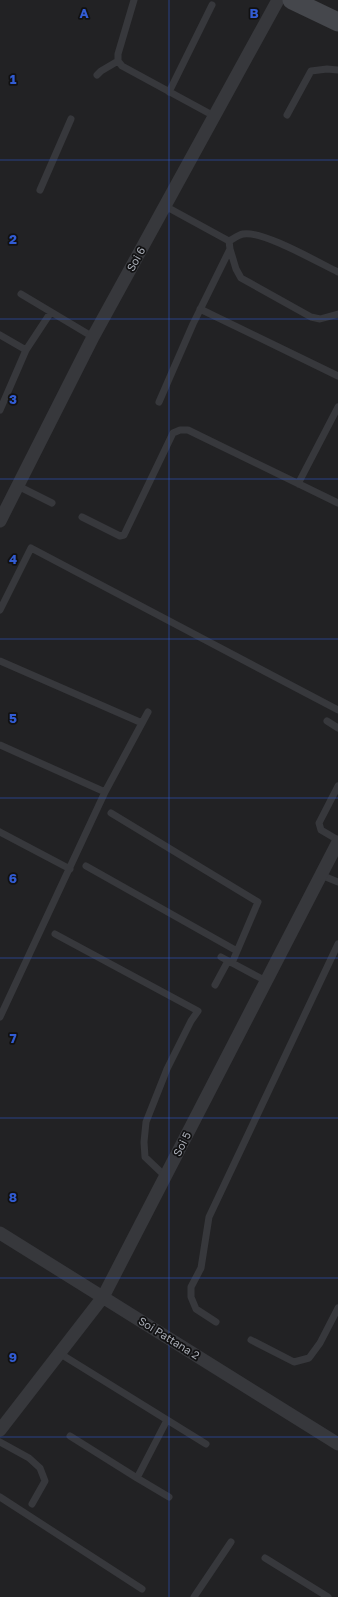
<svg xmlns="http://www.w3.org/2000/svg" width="338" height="1597" font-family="'Golos Text',sans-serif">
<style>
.built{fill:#222224}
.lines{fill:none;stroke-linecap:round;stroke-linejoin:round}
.service{stroke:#37383c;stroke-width:7}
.minor{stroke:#37383c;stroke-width:13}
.secondary{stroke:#45474c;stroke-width:19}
.grid{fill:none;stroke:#325cd3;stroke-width:1;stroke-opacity:0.55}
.labels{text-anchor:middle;stroke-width:3.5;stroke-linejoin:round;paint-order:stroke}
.street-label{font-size:11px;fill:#a9adb6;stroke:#111112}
.grid-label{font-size:13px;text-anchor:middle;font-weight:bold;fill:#325cd3;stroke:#111112;stroke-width:3.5;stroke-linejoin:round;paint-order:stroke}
</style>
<rect width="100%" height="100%" fill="#161617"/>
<!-- built -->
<path class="built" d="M0 0H338V1597H0Z"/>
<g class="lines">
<!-- service -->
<path class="service" d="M134 0 118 54V61L122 66 214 116
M97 75 101 71 118 61
M169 92 212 5
M287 115 311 71 327 69 338 70
M40 190 71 119
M229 241C233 239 238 235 243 234 262 230 319 263 338 272
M230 249 236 269 241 278 311 317 320 319 338 314
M21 294 93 337
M200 309 338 376
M0 335 26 350 51 312
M159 402 193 324 230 249 229 241 165 206
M0 410 26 350
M298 484 338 407
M18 486 52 503
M82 517 120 536 124 535 173 433 180 430H188L338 503
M0 610 31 548 338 710
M0 661 142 723
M327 721 338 728
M0 745 105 792 0 1017
M338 786 319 823 321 830 338 840
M105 792 148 712
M111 813 258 902 232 963
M0 832 70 869
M86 866 237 951
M321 875 338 882
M55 934 198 1011 191 1021 167 1069 146 1122 144 1142 145 1157 165 1176
M221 957 266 981
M215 985 228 961
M216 1322 196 1309 191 1297V1287L201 1268 209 1217 338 944
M251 1340 294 1362 309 1358 320 1343 338 1308
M59 1353 206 1444
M70 1436 137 1478 167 1420
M0 1442 29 1458 40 1468 45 1481 32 1504
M137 1478 169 1497
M0 1497 142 1589
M265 1558 328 1597
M194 1597 231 1542"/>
<!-- minor -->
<path class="minor" d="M0 521 93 337 278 0
M0 1233 338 1444
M0 1430 103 1297 338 842"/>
<!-- secondary -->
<path class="secondary" d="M292 0 338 22"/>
</g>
<!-- grid -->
<path class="grid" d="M169 0V1597M0 160H338M0 319H338M0 479H338M0 639H338M0 798H338M0 958H338M0 1118H338M0 1278H338M0 1437H338"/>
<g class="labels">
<!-- street labels -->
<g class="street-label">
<text transform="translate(136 259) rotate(-61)" y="4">Soi 6</text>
<text transform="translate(182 1144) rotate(-63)" y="4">Soi 5</text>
<text transform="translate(169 1338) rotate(32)" y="4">Soi Pattana 2</text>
</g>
</g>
<g class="grid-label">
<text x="84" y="18">A</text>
<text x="254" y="18">B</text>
<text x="13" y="84">1</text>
<text x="13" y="244">2</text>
<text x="13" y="404">3</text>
<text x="13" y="564">4</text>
<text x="13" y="723">5</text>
<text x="13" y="883">6</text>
<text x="13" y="1043">7</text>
<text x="13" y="1202">8</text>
<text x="13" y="1362">9</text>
</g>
</svg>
